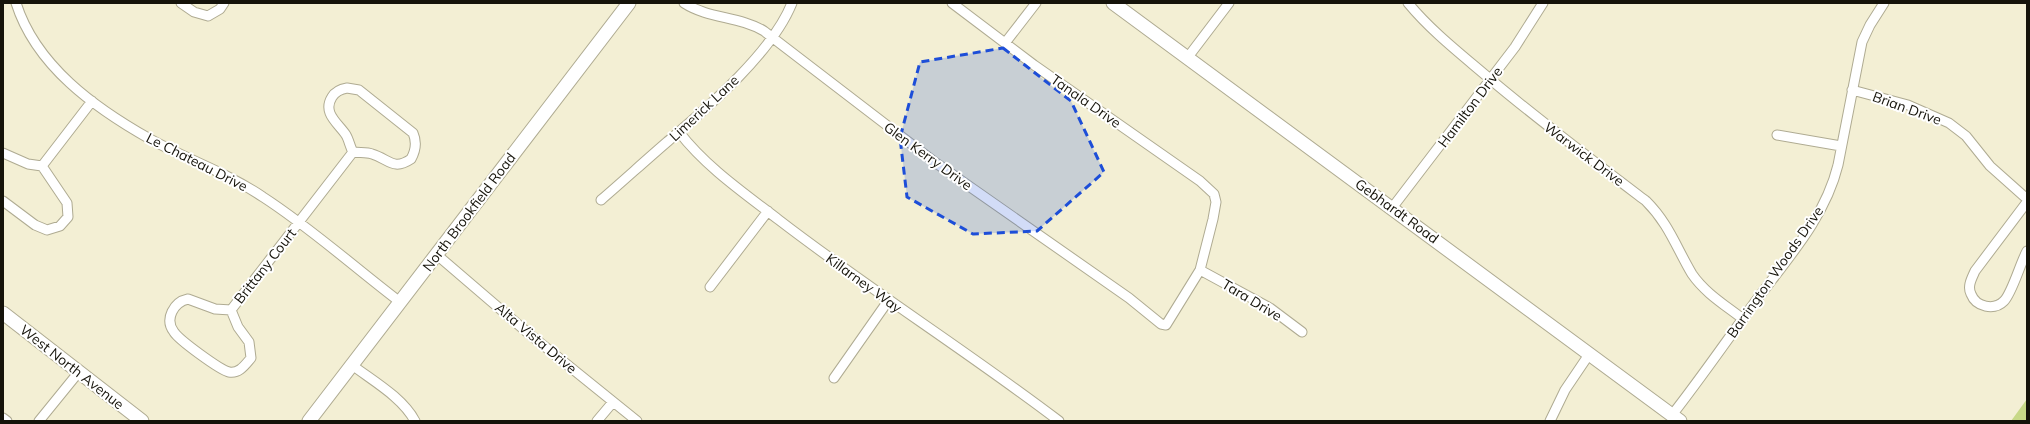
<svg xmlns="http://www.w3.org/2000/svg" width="2030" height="424" font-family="Mulish,sans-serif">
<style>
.grass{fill:#c7d887}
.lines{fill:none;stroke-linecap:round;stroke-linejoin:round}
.street-casing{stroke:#afab92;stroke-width:11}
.secondary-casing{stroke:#afab92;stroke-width:15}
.street{stroke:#fff;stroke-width:9}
.secondary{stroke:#fff;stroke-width:13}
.marked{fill:#1d4ed8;fill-opacity:0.2;stroke:#1d4ed8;stroke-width:3;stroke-dasharray:8 5;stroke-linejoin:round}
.labels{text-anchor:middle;stroke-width:4;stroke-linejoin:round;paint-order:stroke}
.street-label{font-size:14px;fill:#15130a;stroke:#fff}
</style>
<rect width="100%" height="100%" fill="#f3efd4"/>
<!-- grass -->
<path class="grass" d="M2027 399V421H2011Z"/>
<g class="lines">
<!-- street casing -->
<g class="street-casing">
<path id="street" d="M16 3C36 66 95 108 150 139 188 160 228 173 263 197 311 228 354 267 400 302
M181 3 194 12 208 16 220 9 224 3
M684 3C709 19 739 16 764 31L936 163 1129 298 1161 324 1166 325 1200 270 1213 219 1216 202 1214 194 1200 181 1034 65 952 3
M1408 3C1432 32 1462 55 1490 79 1541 122 1593 161 1646 201 1669 224 1676 247 1692 274 1705 293 1725 305 1743 319
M1005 43 1036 3
M1188 57 1229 3
M347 88 359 90 413 133C417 142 416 150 411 159 393 171 389 159 372 154 367 152 359 153 353 152 350 147 349 140 346 135 338 123 322 113 332 97 335 92 341 89 347 88Z
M1852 90 1908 105 1949 123 1966 136 1990 166 2027 199
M679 132C706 167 744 193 779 220 870 290 967 351 1059 421
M1777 135 1841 146
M3 153 28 164 42 166 67 203 68 217 60 226 47 230 35 225 3 201
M42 166 92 101
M601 200C623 181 645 161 667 142 708 107 772 53 792 3
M2027 202 1975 271C1972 278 1967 286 1971 294 1976 307 1994 311 2004 301 2012 293 2020 264 2027 251
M1392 208 1515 47 1543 3
M436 254 528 333 637 421
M1200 270 1270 308 1302 332
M710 287 768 211
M188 299 215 309 231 310 238 327 249 342 251 358C245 365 239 374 229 372 220 370 179 340 174 332 164 319 174 302 188 299Z
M231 310 353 152
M352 365C373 381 402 397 415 421
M834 378 888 301
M1672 415C1701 378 1727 340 1755 302 1787 259 1825 218 1838 165L1862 42 1870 25 1884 3
M3 418 7 421
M39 421 78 373
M597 421 613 402
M1550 421 1565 390 1590 353"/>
</g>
<!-- secondary casing -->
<g class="secondary-casing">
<path id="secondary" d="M1113 3 1680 421
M3 313 142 421
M309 421 629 3"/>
</g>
<!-- street -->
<use href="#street" class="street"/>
<!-- secondary -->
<use href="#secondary" class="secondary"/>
</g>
<!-- marked area -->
<path class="marked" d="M1003 48 1071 101 1104 172 1037 231 973 234 907 197 900 138 920 62Z"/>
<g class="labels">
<!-- street labels -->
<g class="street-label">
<text transform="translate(1086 101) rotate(35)" y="5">Tanala Drive</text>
<text transform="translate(1470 107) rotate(-53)" y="5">Hamilton Drive</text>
<text transform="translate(704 108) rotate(-43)" y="5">Limerick Lane</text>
<text transform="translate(1907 108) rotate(20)" y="5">Brian Drive</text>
<text transform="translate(1584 154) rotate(37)" y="5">Warwick Drive</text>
<text transform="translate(928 156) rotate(36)" y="5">Glen Kerry Drive</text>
<text transform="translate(197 162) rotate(27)" y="5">Le Chateau Drive</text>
<text transform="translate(1397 211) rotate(36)" y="5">Gebhardt Road</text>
<text transform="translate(469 212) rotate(-53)" y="5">North Brookfield Road</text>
<text transform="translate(265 266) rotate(-52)" y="5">Brittany Court</text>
<text transform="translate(1775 272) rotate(-55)" y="5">Barrington Woods Drive</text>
<text transform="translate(864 283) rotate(36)" y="5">Killarney Way</text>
<text transform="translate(1252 300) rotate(31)" y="5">Tara Drive</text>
<text transform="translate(536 338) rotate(40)" y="5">Alta Vista Drive</text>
<text transform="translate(72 367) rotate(38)" y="5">West North Avenue</text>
</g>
</g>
<!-- border -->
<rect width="2030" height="424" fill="none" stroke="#15130a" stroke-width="8"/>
</svg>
